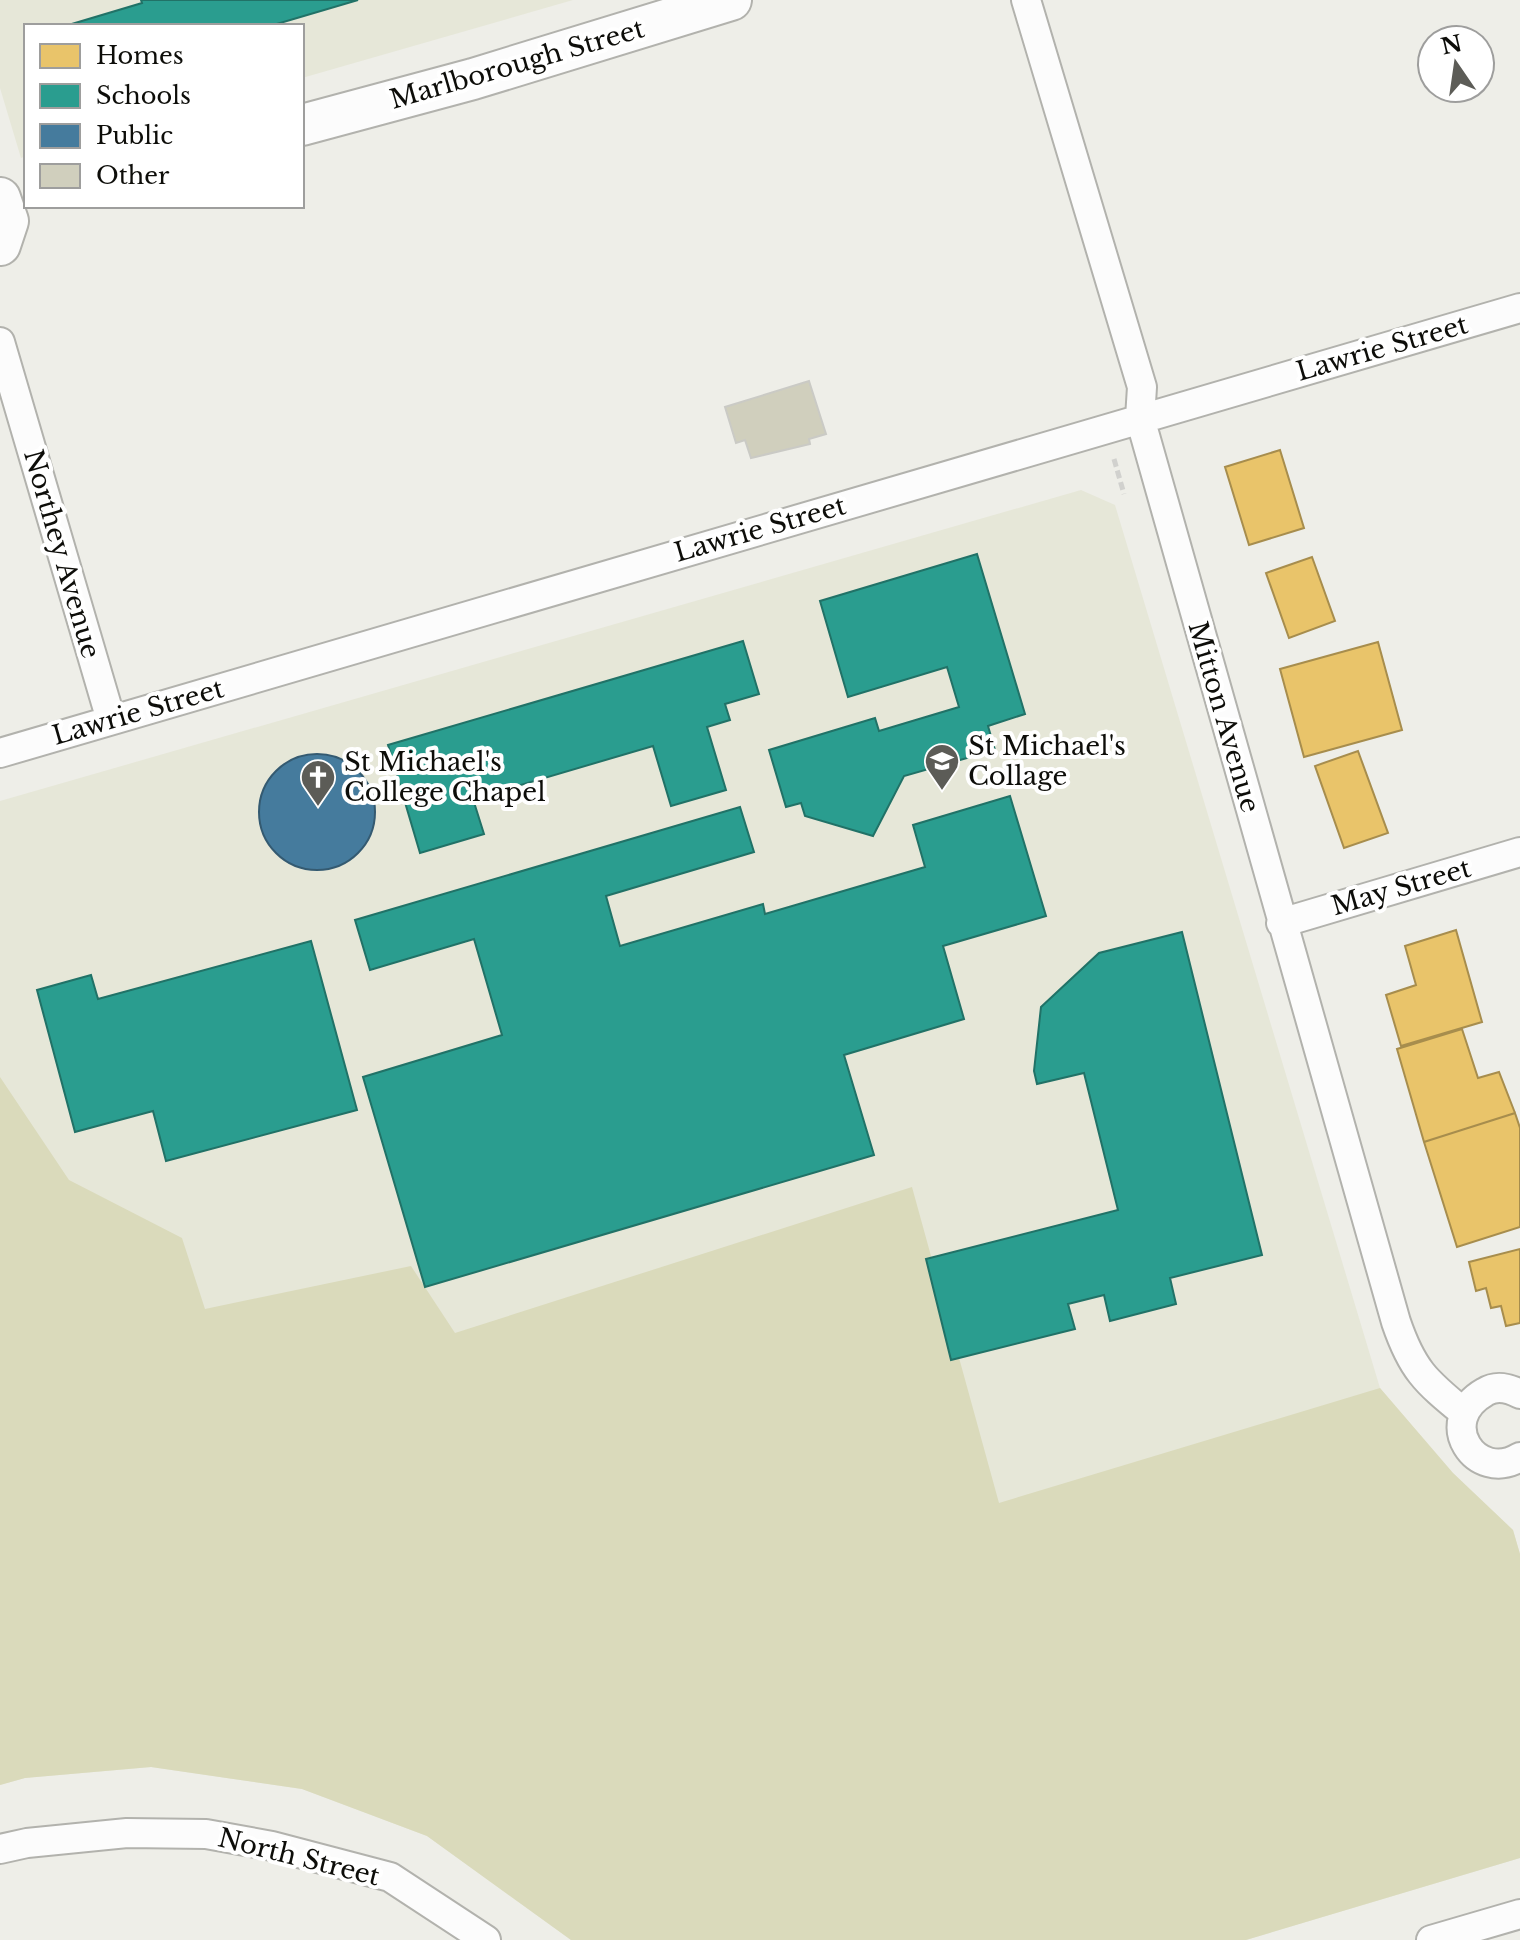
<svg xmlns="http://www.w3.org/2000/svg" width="1520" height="1940" font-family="'Libre Baskerville',serif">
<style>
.built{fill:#e6e7d8}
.green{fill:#dadabb}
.homes{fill:#e9c46a;stroke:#a78d4d;stroke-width:2}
.schools{fill:#2a9d8f;stroke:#217267;stroke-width:2}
.public{fill:#457b9d;stroke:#345a71;stroke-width:2}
.building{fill:#d0cfbd;stroke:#cacac5;stroke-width:2}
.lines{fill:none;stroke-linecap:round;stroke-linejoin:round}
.street-casing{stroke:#b2b2ad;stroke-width:32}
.secondary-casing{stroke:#b2b2ad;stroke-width:44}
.path{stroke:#d1d1ce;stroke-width:5;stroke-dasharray:8 4;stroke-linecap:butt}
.street{stroke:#fcfcfc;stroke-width:28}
.secondary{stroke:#fcfcfc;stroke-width:40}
.labels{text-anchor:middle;stroke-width:8;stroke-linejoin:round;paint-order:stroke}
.street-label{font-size:26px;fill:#0d0d09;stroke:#fff}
.poi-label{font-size:26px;fill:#0d0d09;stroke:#fff;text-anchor:start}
</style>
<rect width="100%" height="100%" fill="#eeeee8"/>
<!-- built -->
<path class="built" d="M0 0H573L302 78V26H26V156L21 158 0 88Z
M1081 490 1115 505 1380 1388 1453 1473 1513 1530 1520 1554V1858L1246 1940H571L427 1836 302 1789 151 1767 25 1778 0 1785V801Z"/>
<!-- green -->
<path class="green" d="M0 1077 69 1180 182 1238 205 1309 411 1266 455 1333 912 1187 999 1503 1380 1388 1453 1473 1513 1530 1520 1554V1858L1246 1940H571L427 1836 302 1789 151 1767 25 1778 0 1785Z"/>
<!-- homes -->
<path class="homes" d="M1280 450 1304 528 1249 545 1225 467Z
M1312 557 1335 621 1289 638 1266 573Z
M1378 642 1402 730 1304 757 1280 669Z
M1358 751 1388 833 1344 848 1315 766Z
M1456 930 1482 1022 1401 1046 1386 995 1416 985 1405 946Z
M1462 1029 1478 1078 1499 1072 1515 1113 1424 1142 1397 1049Z
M1515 1113 1520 1128V1227L1457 1247 1424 1142Z
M1520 1249V1323L1506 1326 1501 1306 1491 1308 1486 1288 1476 1291 1469 1262Z"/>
<!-- schools -->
<path class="schools" d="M141 0H358L270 26H65L142 3Z
M977 554 1025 714 988 726 995 750 904 776 873 836 805 816 801 803 786 807 769 750 875 718 879 731 959 707 947 667 848 697 820 601Z
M743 641 759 694 725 704 730 720 707 727 726 790 671 806 653 746 473 799 484 834 420 853 388 745Z
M1010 796 1046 916 943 946 964 1019 844 1055 874 1155 425 1287 363 1077 502 1035 474 939 370 970 355 920 740 807 754 852 606 896 620 946 763 904 765 914 925 867 913 825Z
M1182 932 1262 1255 1170 1278 1176 1304 1110 1321 1104 1295 1068 1304 1075 1329 951 1360 926 1259 1118 1210 1084 1073 1037 1084 1034 1071 1041 1007 1099 953Z
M311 941 357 1110 166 1161 153 1111 75 1132 37 990 91 975 98 999Z"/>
<!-- public -->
<path class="public" d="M259 812a58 58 0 1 1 116 0a58 58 0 1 1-116 0Z"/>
<!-- building -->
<path class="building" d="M809 381 826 434 809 439 810 444 751 458 745 440 736 443 725 407Z"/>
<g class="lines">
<!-- street casing -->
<g class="street-casing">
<path id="street" d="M1026 0 1142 387 1140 418 1396 1322C1412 1369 1425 1381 1463 1412
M0 342 111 720
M0 753 1520 308
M1281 923 1520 852
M1520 1394C1509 1388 1496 1385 1485 1392 1434 1421 1476 1484 1520 1457
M0 1849 27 1843 127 1833 206 1834 272 1846 390 1877 486 1940
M1431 1940 1520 1914"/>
</g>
<!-- secondary casing -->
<g class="secondary-casing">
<path id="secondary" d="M302 125 473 79 731 0
M0 198 8 221 0 245"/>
</g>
<!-- path -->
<path class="path" d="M1114 459 1124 494"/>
<!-- street -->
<use href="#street" class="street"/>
<!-- secondary -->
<use href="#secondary" class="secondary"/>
</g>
<!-- icons -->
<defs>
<g id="school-pin" transform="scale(1.8)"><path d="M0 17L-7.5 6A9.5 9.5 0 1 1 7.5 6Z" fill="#5c5c57" stroke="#fff"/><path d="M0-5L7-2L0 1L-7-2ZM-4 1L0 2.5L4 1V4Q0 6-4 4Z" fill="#fff"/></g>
<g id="church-pin" transform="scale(1.8)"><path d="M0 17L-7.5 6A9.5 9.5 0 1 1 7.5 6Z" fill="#5c5c57" stroke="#fff"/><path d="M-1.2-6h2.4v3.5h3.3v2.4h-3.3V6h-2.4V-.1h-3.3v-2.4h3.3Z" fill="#fff"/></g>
</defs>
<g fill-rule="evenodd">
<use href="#school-pin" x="942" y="761"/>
<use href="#church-pin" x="318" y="777"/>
</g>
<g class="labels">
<!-- street labels -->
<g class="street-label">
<text transform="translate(517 64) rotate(-16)" y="9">Marlborough Street</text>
<text transform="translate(1382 348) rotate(-16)" y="9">Lawrie Street</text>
<text transform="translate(760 529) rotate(-16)" y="9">Lawrie Street</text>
<text transform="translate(62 554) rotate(74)" y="9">Northey Avenue</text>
<text transform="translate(138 712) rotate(-16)" y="9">Lawrie Street</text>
<text transform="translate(1224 717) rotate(74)" y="9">Mitton Avenue</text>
<text transform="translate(1401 887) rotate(-16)" y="9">May Street</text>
<text transform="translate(299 1857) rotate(14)" y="9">North Street</text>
</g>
<!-- poi labels -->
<g class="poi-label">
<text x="968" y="755">St Michael's<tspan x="968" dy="30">Collage</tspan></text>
<text x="344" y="771">St Michael's<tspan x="344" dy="30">College Chapel</tspan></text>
</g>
</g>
<!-- legend -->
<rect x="24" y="24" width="280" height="184" fill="#ffffff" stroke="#9e9e9d" stroke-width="2"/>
<rect x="40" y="44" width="40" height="24" fill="#e9c46a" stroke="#9e9e9d" stroke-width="2"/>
<text x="96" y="64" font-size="24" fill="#0d0d09">Homes</text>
<rect x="40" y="84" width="40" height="24" fill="#2a9d8f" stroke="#9e9e9d" stroke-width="2"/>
<text x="96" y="104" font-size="24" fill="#0d0d09">Schools</text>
<rect x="40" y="124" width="40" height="24" fill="#457b9d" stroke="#9e9e9d" stroke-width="2"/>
<text x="96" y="144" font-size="24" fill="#0d0d09">Public</text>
<rect x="40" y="164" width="40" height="24" fill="#d0cfbd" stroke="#9e9e9d" stroke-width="2"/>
<text x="96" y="184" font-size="24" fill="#0d0d09">Other</text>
<!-- north arrow -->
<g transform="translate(1456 64) rotate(347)"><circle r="38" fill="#ffffff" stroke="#9e9e9d" stroke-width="2"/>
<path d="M0-6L14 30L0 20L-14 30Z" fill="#5c5c57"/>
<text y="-12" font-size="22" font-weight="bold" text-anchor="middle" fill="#0d0d09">N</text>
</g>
</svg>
